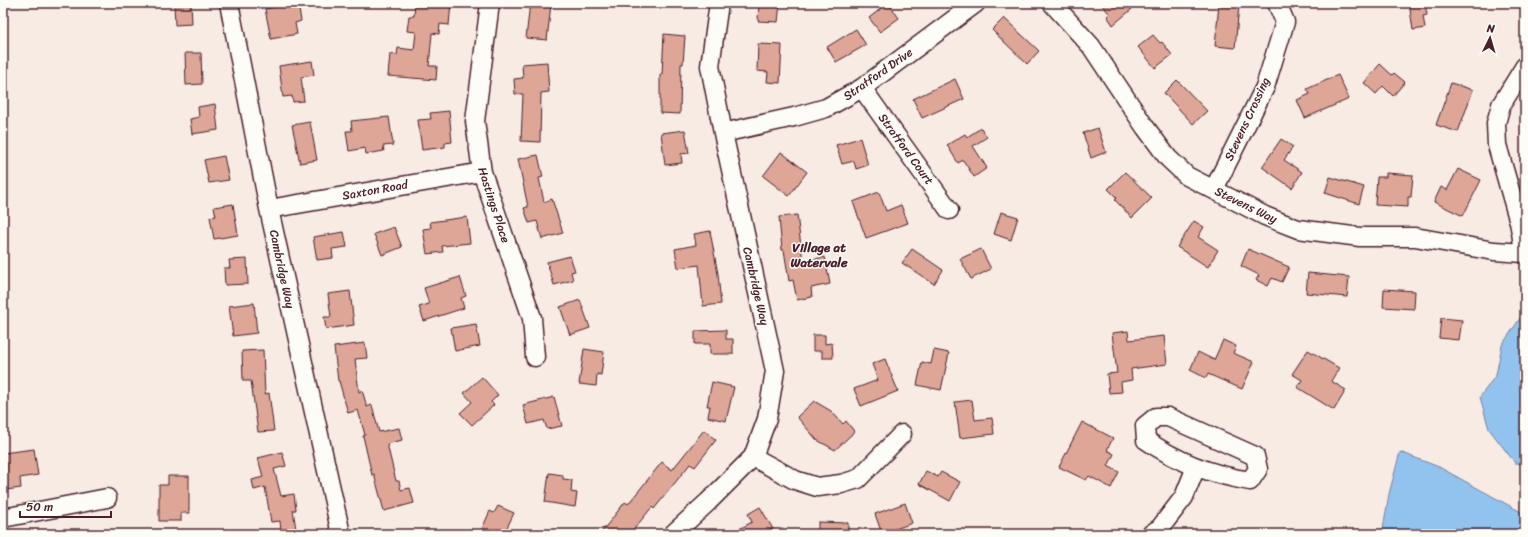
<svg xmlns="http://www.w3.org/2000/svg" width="1528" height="537" font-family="Sriracha,sans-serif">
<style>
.water{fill:#92c3ee;stroke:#7581a0}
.building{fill:#dda696;stroke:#4a1f2b}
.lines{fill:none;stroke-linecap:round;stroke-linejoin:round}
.minor-casing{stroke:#4a1f2b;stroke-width:21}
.minor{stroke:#fdfcf7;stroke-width:18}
.labels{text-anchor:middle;stroke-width:3;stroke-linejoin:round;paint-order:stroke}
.street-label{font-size:12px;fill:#4a1f2b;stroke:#fdfcf7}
.neighbourhood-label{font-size:13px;font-weight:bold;fill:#4a1f2b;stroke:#fdfcf7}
</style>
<rect width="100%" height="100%" fill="#f7ebe4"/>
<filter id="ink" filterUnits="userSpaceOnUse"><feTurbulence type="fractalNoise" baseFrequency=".025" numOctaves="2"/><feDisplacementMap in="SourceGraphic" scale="8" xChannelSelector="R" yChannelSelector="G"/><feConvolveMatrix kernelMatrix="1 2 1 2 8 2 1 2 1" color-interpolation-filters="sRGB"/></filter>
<g filter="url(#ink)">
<!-- water -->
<path class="water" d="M1525 311V464L1515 463 1489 429 1480 397 1496 375 1502 345Z
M1400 452 1439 467 1521 512 1525 519V534H1382L1389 494Z"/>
<!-- building -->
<path class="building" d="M174 3H191L192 24 175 25Z
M298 3 301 21 295 23 297 34 271 39 265 9Z
M415 3H451L449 25 440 24 439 34 432 33 429 66H437L436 80 388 76 390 54 397 55 398 48 414 50 416 32 407 31 409 16H414Z
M530 3 551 4 547 40 526 38Z
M759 3H780L778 22 758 21Z
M888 3 899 18 880 32 869 18Z
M1100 3H1127L1132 9 1113 25 1107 16 1110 14Z
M1409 3H1425L1427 15 1423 16 1425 28 1413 30Z
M1219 4 1239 6 1235 48 1215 46Z
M1004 18 1039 51 1027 64 992 30Z
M856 29 866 45 836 62 827 47Z
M664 34 685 36 683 64H681L680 114 660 113V74H662Z
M1153 35 1160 43 1162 42 1172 55 1155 68 1138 47Z
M758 44 782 45 780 83 767 82 768 72 757 71Z
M185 53H201L202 84 186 85Z
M312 61 314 75 301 77 304 101 293 102 292 96 283 97 279 66Z
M547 62 549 92 541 93 540 142 521 141 523 94H515L514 79 523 78 522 64Z
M1380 64 1392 75 1394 73 1405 82 1393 96 1383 86 1376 94 1364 83Z
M1338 75 1349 99 1305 118 1297 100 1310 94 1307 89Z
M955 79 964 99 922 118 913 99Z
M1177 80 1207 111 1193 124 1164 93Z
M1451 83 1473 90 1458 132 1436 125Z
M215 104 218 130 192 134 190 119 199 117 198 107Z
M449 111 452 142 445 143V147L422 150 418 120 431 119 430 113Z
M389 117 393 145 383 146 384 151 366 154 365 148 349 151 346 131H352L351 121Z
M310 122 317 160 300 163 292 125Z
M981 128 987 137 973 146 987 168 974 177 963 160 958 163 947 145 965 134 967 137Z
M1098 128 1106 152 1091 158 1083 133Z
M685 130 689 153 681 154 682 163 665 165 661 133Z
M860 138 868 165 856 169 854 161 842 164 836 145Z
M1281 139 1293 147 1284 160 1302 172 1292 188 1262 167Z
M781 152 807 172 789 196 763 176Z
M538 155 543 177 539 178 544 202 552 199 563 233 542 239 537 221 529 223 524 208 528 207 518 159Z
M224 156 229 180 209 183 204 160Z
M1458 169 1481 180 1463 216 1434 202 1441 187 1447 190Z
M1125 172 1152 198 1132 218 1115 200 1117 198 1108 189Z
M1386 173 1413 175 1411 197H1408V207L1375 205 1377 177H1386Z
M1330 177 1364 187 1359 204 1325 193Z
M879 192 886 211 901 205 908 223 866 238 853 202Z
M233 204 238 235 214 239 210 217 216 216 214 207Z
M1001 212 1018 217 1011 240 994 234Z
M797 215 803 261 825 257 830 284 811 288 812 297 797 300 793 280 789 281 784 250H782L779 217Z
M467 217 470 243 442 246 443 252 427 254 423 229 431 228 430 222Z
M1194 221 1204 227 1198 237 1218 250 1208 267 1177 247Z
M394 227 402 247 382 255 374 234Z
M710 231 718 274 721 304 703 306 699 265 678 268 675 249 696 245 694 234Z
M344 232 347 247 332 249 333 258 317 260 313 237Z
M912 249 943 270 934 284 902 263Z
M981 249 991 269 971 279 960 259Z
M1248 249 1289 267 1282 282 1272 278 1268 286 1256 280 1259 275 1241 266Z
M570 256 575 271 571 272 573 280 554 285 547 262Z
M247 259 248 284 225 285 224 268H230L229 260Z
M1308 273 1349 277 1347 297 1306 293Z
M460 277 466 296 461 298 464 308 424 321 419 307 429 304 424 288Z
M1384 289 1415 291 1414 309 1383 307Z
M350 291 354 325 326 329 324 317H331L328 294Z
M580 300 590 328 570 335 560 307Z
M254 303 257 333 233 336 229 306Z
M1441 318 1462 320 1459 340 1439 338Z
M476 324 480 346 455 351 451 328Z
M726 330V339H733V354H710V344H695V331Z
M1128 331 1129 340 1164 336 1167 364 1131 369 1132 380 1121 382 1122 392 1109 393 1107 374 1117 373 1112 333Z
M813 335H825V344L832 343 833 358H822V351H813Z
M1223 340 1236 346 1233 353 1254 362 1242 389 1208 374 1206 378 1190 370 1198 352 1214 360Z
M365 343 367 358 355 359 359 392 362 390 367 407 372 405 379 432 399 428 402 440 387 444 396 481H399L401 490 410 488 414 503 384 511 374 474 372 475 363 436 365 435 358 410 348 413 339 381H338L334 347Z
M584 349 604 352 601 375 597 374 596 386 579 384Z
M263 350 265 394 269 393 274 431 258 432 251 381H243L242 351Z
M934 350 949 353 941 390 917 385 922 362 931 364Z
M1308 350 1339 368 1331 381 1346 390 1334 410 1297 387 1302 380 1292 374Z
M885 359 898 391 861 406 854 389 878 380 872 364Z
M482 377 498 395 491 402 494 405 472 425 460 413 472 402 464 393Z
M712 382 734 387 726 421 708 417 710 406H707Z
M554 397 562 426 547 429 544 420 528 424 523 405Z
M972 400 975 420 992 418 994 434 960 438 955 402Z
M814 401 831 411 843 424 846 421 854 431 851 435 835 450 817 440 797 417Z
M1082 422 1113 438 1107 450 1114 454 1108 466 1119 472 1111 488 1089 476 1086 480 1059 467Z
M704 430 716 440 695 467 690 464 654 509 652 507 630 534H600L625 502 628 504 662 462 672 470Z
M34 449 38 475 20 478 21 488 6 490 3 467V453Z
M282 452 286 466 274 469 281 496 294 494 296 510H293L296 529 281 531 280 521 271 522 265 487 254 490 252 480 263 477 258 458Z
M926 471 938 477 941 472 960 482 950 501 919 484Z
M549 473 563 475V479L572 480 571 492 577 493 575 507 545 502Z
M168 476H189V513H181V521H159V485H168Z
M905 503 912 523 882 534 875 514Z
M498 506 514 513 504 534H488L481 531 490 511 494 513Z
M760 507 773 529 764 534H730L752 522 748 514Z
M818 522 848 523V534H818Z"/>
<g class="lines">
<!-- minor casing -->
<g class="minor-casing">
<path id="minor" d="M229 3 269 209 341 534
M490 3 475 121 482 172 532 318 535 357
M1052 3 1091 46 1145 127 1168 158 1187 176 1265 216 1298 229 1360 237H1415L1494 251 1524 253
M1525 66 1501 105 1496 123 1497 145 1519 222 1525 254
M862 88 949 210
M723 133 794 117 826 108 862 88 976 3
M1214 189 1265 87 1285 22 1277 3
M269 209 482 172
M1156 417H1168L1255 456 1258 469 1250 481C1213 475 1176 461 1146 440L1145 426Z
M753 457 795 480 817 487 841 484 858 479 902 434
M3 518 107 498
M673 534 708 502 753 457 767 419 775 371 723 133 710 66 719 3
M1151 534 1160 528 1184 497 1196 467"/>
</g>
<!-- minor -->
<use href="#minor" class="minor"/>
</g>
</g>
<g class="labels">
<!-- street labels -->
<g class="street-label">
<text transform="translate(878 74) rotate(-35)" y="4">Stratford Drive</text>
<text transform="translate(1247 119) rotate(-65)" y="4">Stevens Crossing</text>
<text transform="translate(906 149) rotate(54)" y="4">Stratford Court</text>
<text transform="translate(375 190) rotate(-10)" y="4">Saxton Road</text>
<text transform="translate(494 205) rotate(72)" y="4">Hastings Place</text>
<text transform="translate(1246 205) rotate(26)" y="4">Stevens Way</text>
<text transform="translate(282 269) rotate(78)" y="4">Cambridge Way</text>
<text transform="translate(756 286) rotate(77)" y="4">Cambridge Way</text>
</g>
<!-- neighbourhood labels -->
<g class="neighbourhood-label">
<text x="819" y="252">Village at<tspan x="819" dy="15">Watervale</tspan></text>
</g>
</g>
<!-- margin -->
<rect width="1528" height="537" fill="none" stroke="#fdfcf7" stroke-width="16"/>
<rect x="8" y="8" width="1512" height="521" fill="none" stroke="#4a1f2b" stroke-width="1.5" filter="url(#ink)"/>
<!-- north arrow -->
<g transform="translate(1490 38) rotate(5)" stroke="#fdfcf7" stroke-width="3" paint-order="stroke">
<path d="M0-3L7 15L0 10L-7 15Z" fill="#4a1f2b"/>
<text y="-6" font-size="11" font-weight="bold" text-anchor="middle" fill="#4a1f2b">N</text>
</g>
<!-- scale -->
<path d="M20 511v6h91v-6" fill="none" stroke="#4a1f2b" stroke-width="2"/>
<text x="26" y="511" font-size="12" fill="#4a1f2b" stroke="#fdfcf7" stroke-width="3" paint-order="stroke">50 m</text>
</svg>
